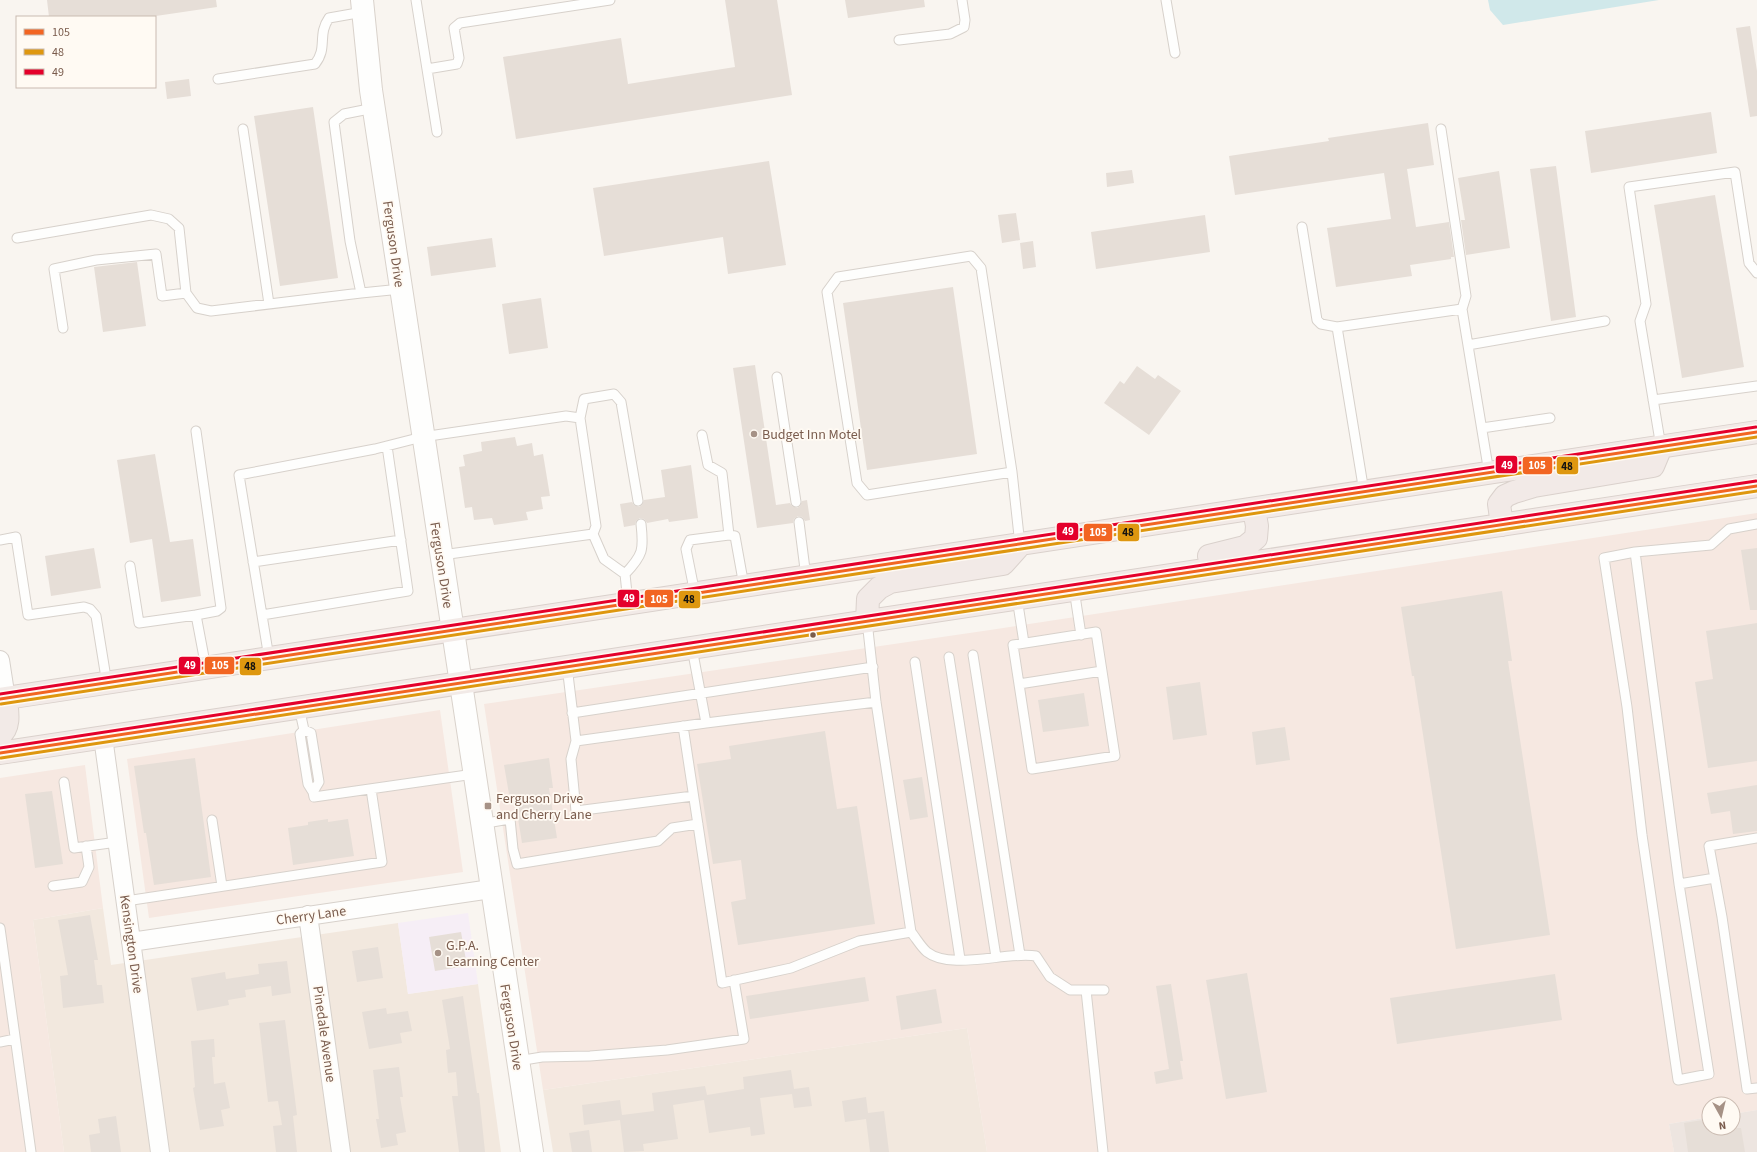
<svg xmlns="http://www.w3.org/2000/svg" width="1757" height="1152" font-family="'Source Sans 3',sans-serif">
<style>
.residential{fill:#f2e8de}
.commercial{fill:#f6e8e1}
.industrial{fill:#ede5e0}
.education{fill:#f6eef6}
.water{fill:#d0e8ea}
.building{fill:#e6ded7}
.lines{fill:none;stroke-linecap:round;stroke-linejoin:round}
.lane-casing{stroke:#d7d1cb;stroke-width:11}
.street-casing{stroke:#d7d1cb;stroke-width:20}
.secondary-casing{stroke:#d9d2cb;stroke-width:24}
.highway-casing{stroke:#dad1cc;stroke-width:24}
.lane{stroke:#fefefd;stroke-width:9}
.street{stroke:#fefefd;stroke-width:18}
.secondary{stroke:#fefefd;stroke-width:22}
.highway{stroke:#f2eae7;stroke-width:22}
.bus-1-casing{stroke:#fffaf3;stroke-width:6}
.bus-2-casing{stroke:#fffaf3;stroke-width:6}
.bus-3-casing{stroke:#fffaf3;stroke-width:6}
.bus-1{stroke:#f26522;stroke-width:3}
.bus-2{stroke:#de970f;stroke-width:3}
.bus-3{stroke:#e4002b;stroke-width:3}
.poi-dot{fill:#a69286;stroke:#fffaf3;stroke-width:1.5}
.bus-dot{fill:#7a5c4d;stroke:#fffaf3;stroke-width:1.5}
.labels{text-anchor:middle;stroke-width:3.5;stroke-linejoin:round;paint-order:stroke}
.street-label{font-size:14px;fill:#7a5c4d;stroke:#fffaf3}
.poi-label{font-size:14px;fill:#7a5c4d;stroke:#fffaf3;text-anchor:start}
.line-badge{stroke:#fffaf3;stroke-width:1.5}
.badge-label{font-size:11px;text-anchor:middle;font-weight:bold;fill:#fff}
.pale-badge-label{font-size:11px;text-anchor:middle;font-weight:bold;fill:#111}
</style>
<rect width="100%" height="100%" fill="#f9f5f0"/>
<!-- residential -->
<path class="residential" d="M103 908 111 965 398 923 408 994 478 984 501 1152H64L33 920Z
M967 1028 987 1152H553L543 1090Z"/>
<!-- commercial -->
<path class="commercial" d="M1757 513V1110L1733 1114V1104H1709V1117L1669 1124 1674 1152H987L967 1028 543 1090 484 704 990 630Z
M440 710 463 872 149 918 127 759Z
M85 765 103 908 33 920 64 1152H0V778Z"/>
<!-- industrial -->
<path class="industrial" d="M1757 1110V1152H1674L1669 1124 1709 1117V1128H1733V1114Z"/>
<!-- education -->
<path class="education" d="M468 913 478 984 408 994 398 923Z"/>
<!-- water -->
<path class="water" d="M1488 0H1659L1503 25 1490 10Z"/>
<!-- building -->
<path class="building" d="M47 0H216L217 7 149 17H49Z
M725 0H777L792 95 516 139 503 57 621 38 628 84 735 67Z
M845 0H924L925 7 848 18Z
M1750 26 1757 71V116L1750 117 1736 28Z
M189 79 191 96 167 99 165 82Z
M313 107 338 278 280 286 254 116Z
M1711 112 1717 153 1591 173 1585 131Z
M1428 123 1434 165 1407 169 1416 227 1449 222 1454 257H1451V259L1410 265 1412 276 1336 287 1327 228 1391 219 1384 173 1235 195 1229 156 1329 141 1328 138Z
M769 161 786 265 728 274 723 237 604 256 593 188Z
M1556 166 1576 317 1551 321 1530 169Z
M1132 170 1134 183 1107 187 1106 173Z
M1499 171 1510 248 1466 255 1461 220H1465L1458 178Z
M1715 195 1744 367 1682 378 1654 205Z
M1016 213 1020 240 1002 243 998 215Z
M1205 215 1210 252 1096 269 1091 232Z
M492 238 496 267 431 276 427 247Z
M1033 241 1036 267 1023 269 1020 243Z
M137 262 146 326 103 332 94 267Z
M953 287 977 454 867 470 843 303Z
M541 298 548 348 509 354 502 304Z
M755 365 776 505 790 503 792 506 797 508 800 506 802 501 807 500 810 520 805 521 802 517 798 516 794 519 793 523 757 528 733 368Z
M1137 366 1155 379 1158 375 1181 391 1149 435 1104 403 1120 381 1124 384Z
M515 437 517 446 532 443 534 456 543 454 550 496 541 497 543 509 526 512 528 520 494 525 492 518 474 520 472 507 465 508 459 467 465 466 463 455 482 451 481 442Z
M155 454 170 542 193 539 201 596 161 602 152 539 130 543 117 460Z
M691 465 698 518 669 522 668 519 647 523 644 519 640 518 636 521 635 525 624 527 620 504 632 502 634 505 639 507 642 505 644 500 665 497 661 470Z
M94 548 101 588 51 596 45 556Z
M1757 548V610H1750L1741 550Z
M1502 591 1512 661H1508L1550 935 1456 949 1414 676H1412L1401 607Z
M1757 623V761L1708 768 1695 682 1713 679 1706 631Z
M1200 682 1207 735 1173 740 1166 687Z
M1084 693 1089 726 1043 732 1038 700Z
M1285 727 1290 760 1256 765 1252 732Z
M825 731 837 809 857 806 875 924 738 945 731 902 746 899 741 860 713 864 697 764 731 759 729 746Z
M195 758 211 877 154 885 146 833H144L134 766Z
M549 758 553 788H549L557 838 522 843 514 794H509L504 765Z
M922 777 928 817 910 820 903 780Z
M1757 785V831L1733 834 1730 811 1711 814 1707 793Z
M52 791 63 864 35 868 25 794Z
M328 819V822L348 819 354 856 293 865 288 828 308 825V822Z
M90 915 98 960H94L97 985H102L104 1003 63 1008 60 976 68 975 58 920Z
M461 932 467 966 435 971 429 937Z
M378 947 383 978 357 982 352 951Z
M287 961 291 993 272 996 271 986 245 990 246 997 228 1000 229 1005 197 1011 191 978 225 972 226 979 259 974 258 964Z
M1247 973 1267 1092 1226 1099 1206 980Z
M1555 974 1562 1020 1397 1044 1390 998Z
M865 977 869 1001 750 1019 746 996Z
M1171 984 1183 1061H1180L1183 1079 1156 1084 1154 1072 1169 1069 1156 986Z
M936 989 942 1023 901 1030 896 996Z
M463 996 477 1093H479L485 1152H459L452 1096H458L456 1072 448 1073 446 1050 450 1049 442 1000Z
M386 1008 387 1014 408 1011 412 1031 400 1033 402 1043 369 1049 362 1012Z
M285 1020 297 1115 293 1116 297 1152H276L273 1126 282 1125 278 1101 268 1102 259 1023Z
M214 1039 215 1057H212L214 1084 225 1082 230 1108 221 1110 224 1126 200 1130 193 1088 195 1087 191 1041Z
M399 1067 403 1097H400L406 1132 396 1134 398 1145 381 1148 376 1119H379L373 1070Z
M791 1070 794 1089 809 1087 812 1106 794 1108 792 1094 760 1098 765 1134 751 1136 750 1127 709 1133 704 1100 673 1105 678 1139 643 1144 644 1151 624 1152 620 1120 584 1125 582 1105 620 1100 622 1115 654 1111 652 1093 705 1086 707 1095 744 1089 743 1077Z
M866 1097 868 1113 884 1111 889 1152H870L866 1119 845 1122 842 1101Z
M116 1116 121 1152H91L89 1135 100 1133 98 1119Z
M1709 1119V1128H1741L1745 1152H1688L1684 1123Z
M589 1130 592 1152H572L569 1133Z"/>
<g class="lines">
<!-- lane casing -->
<g class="lane-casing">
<path id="lane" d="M416 0 437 132
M1166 0 1175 53
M899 40 950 34 964 27 965 20 962 0
M427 69 457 64 459 58 454 28 460 23 610 0
M218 79 315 64C328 48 317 35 329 18L363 12
M374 108 344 114 334 122 350 241 361 293 401 289
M243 129 269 304
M1441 129 1466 296 1462 309
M1302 227 1317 320 1321 324 1337 327
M17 238 151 215 169 219 179 228 186 293 197 308 211 311 361 293
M63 328 54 269 96 260 156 254 162 296 186 293
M1468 345 1605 321
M777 377 796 502
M1653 400 1757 386
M580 418 584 399 614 394 621 402 638 501
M1482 428 1550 418
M1661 447 1640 321 1646 304 1629 187 1735 172 1749 263 1757 273
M1012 472 867 495 857 483 827 292 838 277 971 256 981 268 1012 472 1020 545
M1364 492 1337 327 1462 309 1489 473
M799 522 806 577
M593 534 604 559 625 574 628 603
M729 535 735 536 744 586
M0 540 16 537 28 615 84 607 90 609 96 616 107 684
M1635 552 1679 884 1709 1074 1678 1080 1642 835 1627 707 1604 558Z
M1635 552 1711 545 1729 529 1757 524
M253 562 401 540
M130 566 139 623 196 615 206 668
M625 574C643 555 644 550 641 524
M1074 589 1081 635
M695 594 686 549 690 540 729 535 722 473 708 465 702 435
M1017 598 1024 643
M196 615 217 611 221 608 196 431
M262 615 408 591 387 446
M1096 632 1115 756 1032 769 1013 645Z
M973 655 1020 955
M949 657 996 957
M269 658 239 475 375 449 422 437 566 416 580 418 596 526 593 534 442 555
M915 662 960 959
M567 666 576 741 706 723 692 648
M1019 684 1102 671
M299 707 304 730
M572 713 873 667
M706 723 876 702
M683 726 722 983 791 968 859 941 911 932 876 702 867 621
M304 730 311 733 319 782 313 792 308 784 300 734Z
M576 741 571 759 576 811 693 796
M64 782 74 848 117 842
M313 792 314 797 474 774
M212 820 222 886
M481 824 510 819 513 849 517 864 658 841 672 828 698 824
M1757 838 1709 846 1722 917 1747 1089 1757 1088
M1679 884 1715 878
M53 886 82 882 89 867 86 846
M126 901 382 862 371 789
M0 928 31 1152
M911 932C916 938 921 947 927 952 951 971 1007 951 1036 956L1050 977 1070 990H1104
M1086 990 1103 1152
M0 1042 15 1039
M518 1061 542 1057 590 1056 667 1050 744 1039 734 980"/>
</g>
<!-- street casing -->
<g class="street-casing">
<path id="street" d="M0 660 6 699
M103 737 160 1152
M308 915 341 1152
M131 942 491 889"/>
</g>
<!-- secondary casing -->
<g class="secondary-casing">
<path id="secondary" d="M362 0 371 90 532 1152"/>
</g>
<!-- highway casing -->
<g class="highway-casing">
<path id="highway" d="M1502 525 1499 504 1505 496 1514 492 1534 486 1653 466 1661 447
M1209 556 1245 547 1256 538 1257 526 1254 509
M867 621 868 599 879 588 890 582 1003 564 1020 545
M0 699 1757 432
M0 735C11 727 7 710 6 699
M0 753 1757 486"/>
</g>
<!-- lane -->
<use href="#lane" class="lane"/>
<!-- street -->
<use href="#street" class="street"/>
<!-- secondary -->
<use href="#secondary" class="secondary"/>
<!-- highway -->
<use href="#highway" class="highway"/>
<!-- bus-1 casing -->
<g class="bus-1-casing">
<path id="bus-1" d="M0 699 1757 432
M0 753 1757 486"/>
</g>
<!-- bus-2 casing -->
<g class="bus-2-casing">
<path id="bus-2" d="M1 704 1757 437
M1 758 1757 491"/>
</g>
<!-- bus-3 casing -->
<g class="bus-3-casing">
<path id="bus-3" d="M0 694 1756 427
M0 748 1756 481"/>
</g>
<!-- bus-1 -->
<use href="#bus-1" class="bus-1"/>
<!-- bus-2 -->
<use href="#bus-2" class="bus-2"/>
<!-- bus-3 -->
<use href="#bus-3" class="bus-3"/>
</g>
<!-- markers -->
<g class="poi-dot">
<circle cx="754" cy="434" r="4"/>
<rect x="484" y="802" width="8" height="8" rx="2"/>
<circle cx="438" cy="953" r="4"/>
</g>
<circle class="bus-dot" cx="813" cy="635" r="3.5"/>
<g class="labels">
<!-- street labels -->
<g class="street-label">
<text transform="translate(394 244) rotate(82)" y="5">Ferguson Drive</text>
<text transform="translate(442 565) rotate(81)" y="5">Ferguson Drive</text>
<text transform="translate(311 915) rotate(-8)" y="5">Cherry Lane</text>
<text transform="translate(132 944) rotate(82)" y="5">Kensington Drive</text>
<text transform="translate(512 1027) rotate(81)" y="5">Ferguson Drive</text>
<text transform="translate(325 1034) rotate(82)" y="5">Pinedale Avenue</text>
</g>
<!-- poi labels -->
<g class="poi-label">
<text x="762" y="439">Budget Inn Motel</text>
<text x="496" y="803">Ferguson Drive<tspan x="496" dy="16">and Cherry Lane</tspan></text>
<text x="446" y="950">G.P.A.<tspan x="446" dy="16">Learning Center</tspan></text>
</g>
</g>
<g class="line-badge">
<rect x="1495" y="455" width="23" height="19" rx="4" fill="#e4002b"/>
<rect x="1522" y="456" width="31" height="19" rx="4" fill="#f26522"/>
<rect x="1556" y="456" width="23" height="19" rx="4" fill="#de970f"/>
<rect x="1056" y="522" width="23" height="19" rx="4" fill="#e4002b"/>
<rect x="1083" y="523" width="30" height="19" rx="4" fill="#f26522"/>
<rect x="1117" y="523" width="23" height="19" rx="4" fill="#de970f"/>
<rect x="617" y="589" width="23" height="19" rx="4" fill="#e4002b"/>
<rect x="644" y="589" width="30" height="19" rx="4" fill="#f26522"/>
<rect x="678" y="590" width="23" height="19" rx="4" fill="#de970f"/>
<rect x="178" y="656" width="23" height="19" rx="4" fill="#e4002b"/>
<rect x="204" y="656" width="31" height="19" rx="4" fill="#f26522"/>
<rect x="239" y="657" width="23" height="19" rx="4" fill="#de970f"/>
</g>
<g class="badge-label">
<text x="1507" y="469">49</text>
<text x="1537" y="469">105</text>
<text x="1068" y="535">49</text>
<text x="1098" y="536">105</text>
<text x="629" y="602">49</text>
<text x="659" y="603">105</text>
<text x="190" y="669">49</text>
<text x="220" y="669">105</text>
</g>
<g class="pale-badge-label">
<text x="1567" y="470">48</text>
<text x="1128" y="536">48</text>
<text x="689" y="603">48</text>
<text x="250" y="670">48</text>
</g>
<!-- legend -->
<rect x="16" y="16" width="140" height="72" fill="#fffaf3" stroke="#cabbb1"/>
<rect x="24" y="29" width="20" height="6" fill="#f26522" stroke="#cabbb1"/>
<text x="52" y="36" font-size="12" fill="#7a5c4d">105</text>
<rect x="24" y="49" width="20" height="6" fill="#de970f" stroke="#cabbb1"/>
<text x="52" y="56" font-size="12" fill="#7a5c4d">48</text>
<rect x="24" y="69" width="20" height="6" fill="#e4002b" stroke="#cabbb1"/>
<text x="52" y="76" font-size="12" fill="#7a5c4d">49</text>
<!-- north arrow -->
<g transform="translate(1721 1116) rotate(172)"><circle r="19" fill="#fffaf3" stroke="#cabbb1"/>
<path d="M0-3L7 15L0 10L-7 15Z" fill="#a69286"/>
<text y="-6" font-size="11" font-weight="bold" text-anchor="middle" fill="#7a5c4d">N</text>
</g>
</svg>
